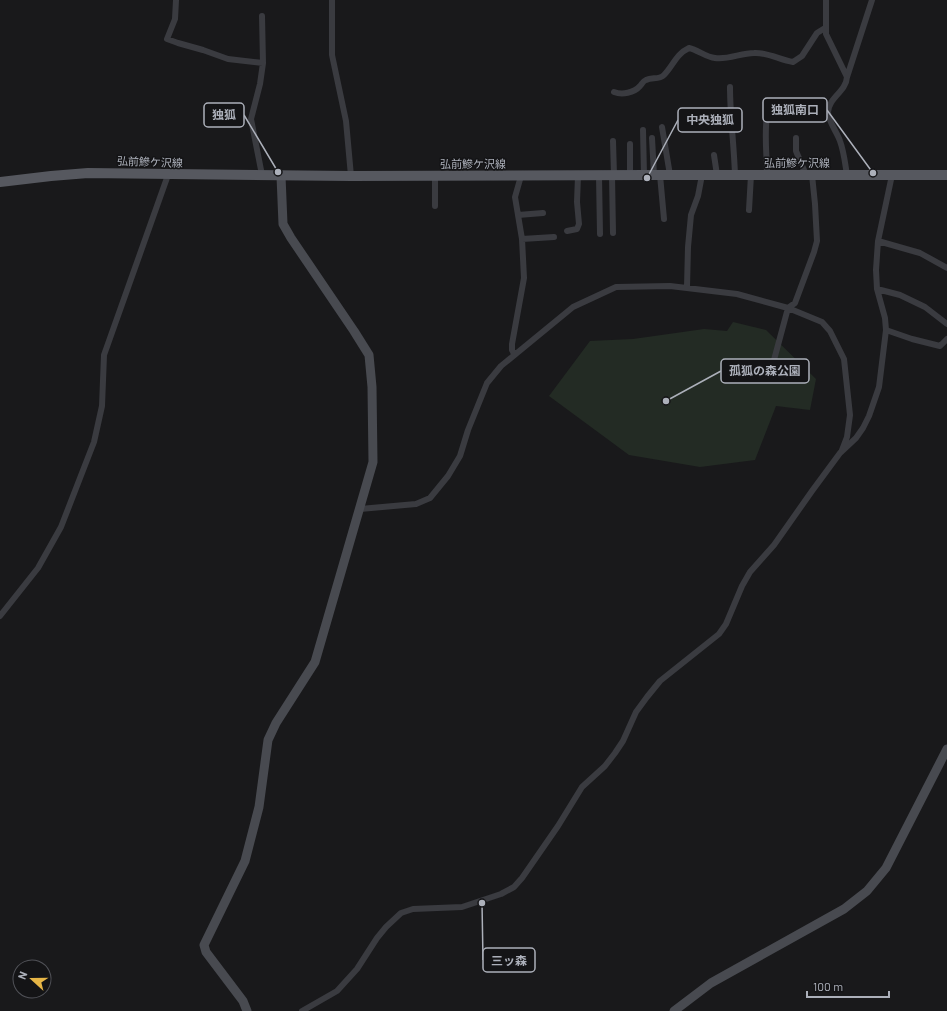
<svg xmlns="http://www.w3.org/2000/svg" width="947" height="1011" font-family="Barlow,'Noto Sans JP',sans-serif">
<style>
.green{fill:#232b24}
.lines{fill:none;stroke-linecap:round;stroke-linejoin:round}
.street{stroke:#3a3b40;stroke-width:6}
.secondary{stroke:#484a50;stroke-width:9}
.primary{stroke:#56585f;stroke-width:10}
.labels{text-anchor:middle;stroke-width:3;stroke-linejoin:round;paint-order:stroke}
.street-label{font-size:11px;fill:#acb0ba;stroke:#141416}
.leader{fill:none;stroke:#acb0ba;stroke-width:1.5}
.callout-dot{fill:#acb0ba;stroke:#141416;stroke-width:1.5}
.callout{fill:#141416;stroke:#acb0ba;stroke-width:1.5}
.callout-label{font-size:12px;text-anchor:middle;font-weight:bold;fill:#acb0ba}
</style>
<rect width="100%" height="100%" fill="#19191b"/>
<!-- green -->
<path class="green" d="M733 322 766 330 816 379 810 410 776 406 755 460 700 467 629 455 549 396 590 341 633 339 704 329 727 331Z"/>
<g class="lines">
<!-- street -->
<path class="street" d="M176 0 175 19 167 39 178 43 203 50 228 59 263 63
M332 0V55L346 121 351 176
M826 0V34L847 77C846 92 829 97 828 112 828 121 837 132 840 141 844 152 845 163 847 175
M262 16 263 63 260 84 251 119 262 175
M847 77 872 0
M730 87C730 116 734 145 735 175
M614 92C622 95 634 93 640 86 642 84 643 81 646 80 652 77 659 80 664 75 673 66 676 54 689 48 698 50 706 57 715 58 728 60 741 53 754 53 767 52 780 60 793 62L802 56 817 33 825 28
M662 127 670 175
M643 130 644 175
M652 138 654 175
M796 138V151L806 175
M613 141 614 175
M630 144V175
M714 155 717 175
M612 175 613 233
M660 175 664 219
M767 175C767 155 764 135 767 116
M599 176 600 234
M435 206V176
M749 210 751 175
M518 215 543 213
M567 231 577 229 579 224 577 202 578 176
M522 239 554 237
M878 241 920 253 947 268
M687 287 688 247 691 215 698 196 702 175
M877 289 900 295 925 307 947 324
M886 330 912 339 940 346 947 339
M514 354 512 350V344L524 278 522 239 515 197 521 176
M771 371 788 308 795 303 814 252 817 241 815 204 812 175
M360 509 416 504 430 498 448 476 460 456 468 430 487 383 501 366 573 307 616 287 670 286 737 294 788 308 822 322 830 331 844 359 850 415 847 437 842 450
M0 616 38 568 61 527 94 442 102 406 104 355 168 175
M302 1011 337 991 357 969 377 938 386 927 401 913 413 909 462 907 501 894 514 887 522 878 558 826 582 787 605 766 615 753 623 741 636 712 647 697 660 681 719 634 726 624 742 586 750 572 774 545 812 491 840 453 856 438 863 428 869 416 879 387 886 330 885 318 877 289 876 270 878 241 892 175"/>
<!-- secondary -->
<path class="secondary" d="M247 1011 243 1001 206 952 204 945 245 861 259 807 268 740 276 723 315 662 373 462 372 387 369 355 354 331 291 238 283 224 281 176
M674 1011 711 983 844 909 867 891 886 868 947 749"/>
<!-- primary -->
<path class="primary" d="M0 182 51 176 88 173 351 176 647 175H947"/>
</g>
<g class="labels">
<!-- street labels -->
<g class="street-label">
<text transform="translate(150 162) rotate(2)" y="4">弘前鰺ケ沢線</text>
<text x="797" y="167">弘前鰺ケ沢線</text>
<text x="473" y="168">弘前鰺ケ沢線</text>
</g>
</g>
<!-- callouts -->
<path class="leader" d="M873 173L827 110M278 172L244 115M647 178L678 120M666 401L721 371M482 903L483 960"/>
<g class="callout-dot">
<circle cx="873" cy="173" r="4"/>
<circle cx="278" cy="172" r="4"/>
<circle cx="647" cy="178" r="4"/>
<circle cx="666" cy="401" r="4"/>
<circle cx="482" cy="903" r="4"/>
</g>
<g class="callout">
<rect x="763" y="98" width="64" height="24" rx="4"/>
<rect x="204" y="103" width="40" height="24" rx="4"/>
<rect x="678" y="108" width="64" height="24" rx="4"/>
<rect x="721" y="359" width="88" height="24" rx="4"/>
<rect x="483" y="948" width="52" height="24" rx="4"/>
</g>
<g class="callout-label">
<text x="795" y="114">独狐南口</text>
<text x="224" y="119">独狐</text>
<text x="710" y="124">中央独狐</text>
<text x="765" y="375">孤狐の森公園</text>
<text x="509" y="965">三ッ森</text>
</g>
<!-- north arrow -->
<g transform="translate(32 979) rotate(291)"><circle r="19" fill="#141416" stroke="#515258"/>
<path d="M0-3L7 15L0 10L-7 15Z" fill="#e6b546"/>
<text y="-6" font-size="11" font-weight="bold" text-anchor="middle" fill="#acb0ba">N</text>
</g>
<!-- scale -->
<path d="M807 991v6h82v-6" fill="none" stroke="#acb0ba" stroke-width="2"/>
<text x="813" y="991" font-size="12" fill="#acb0ba" stroke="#141416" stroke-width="3" paint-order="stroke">100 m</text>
</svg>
